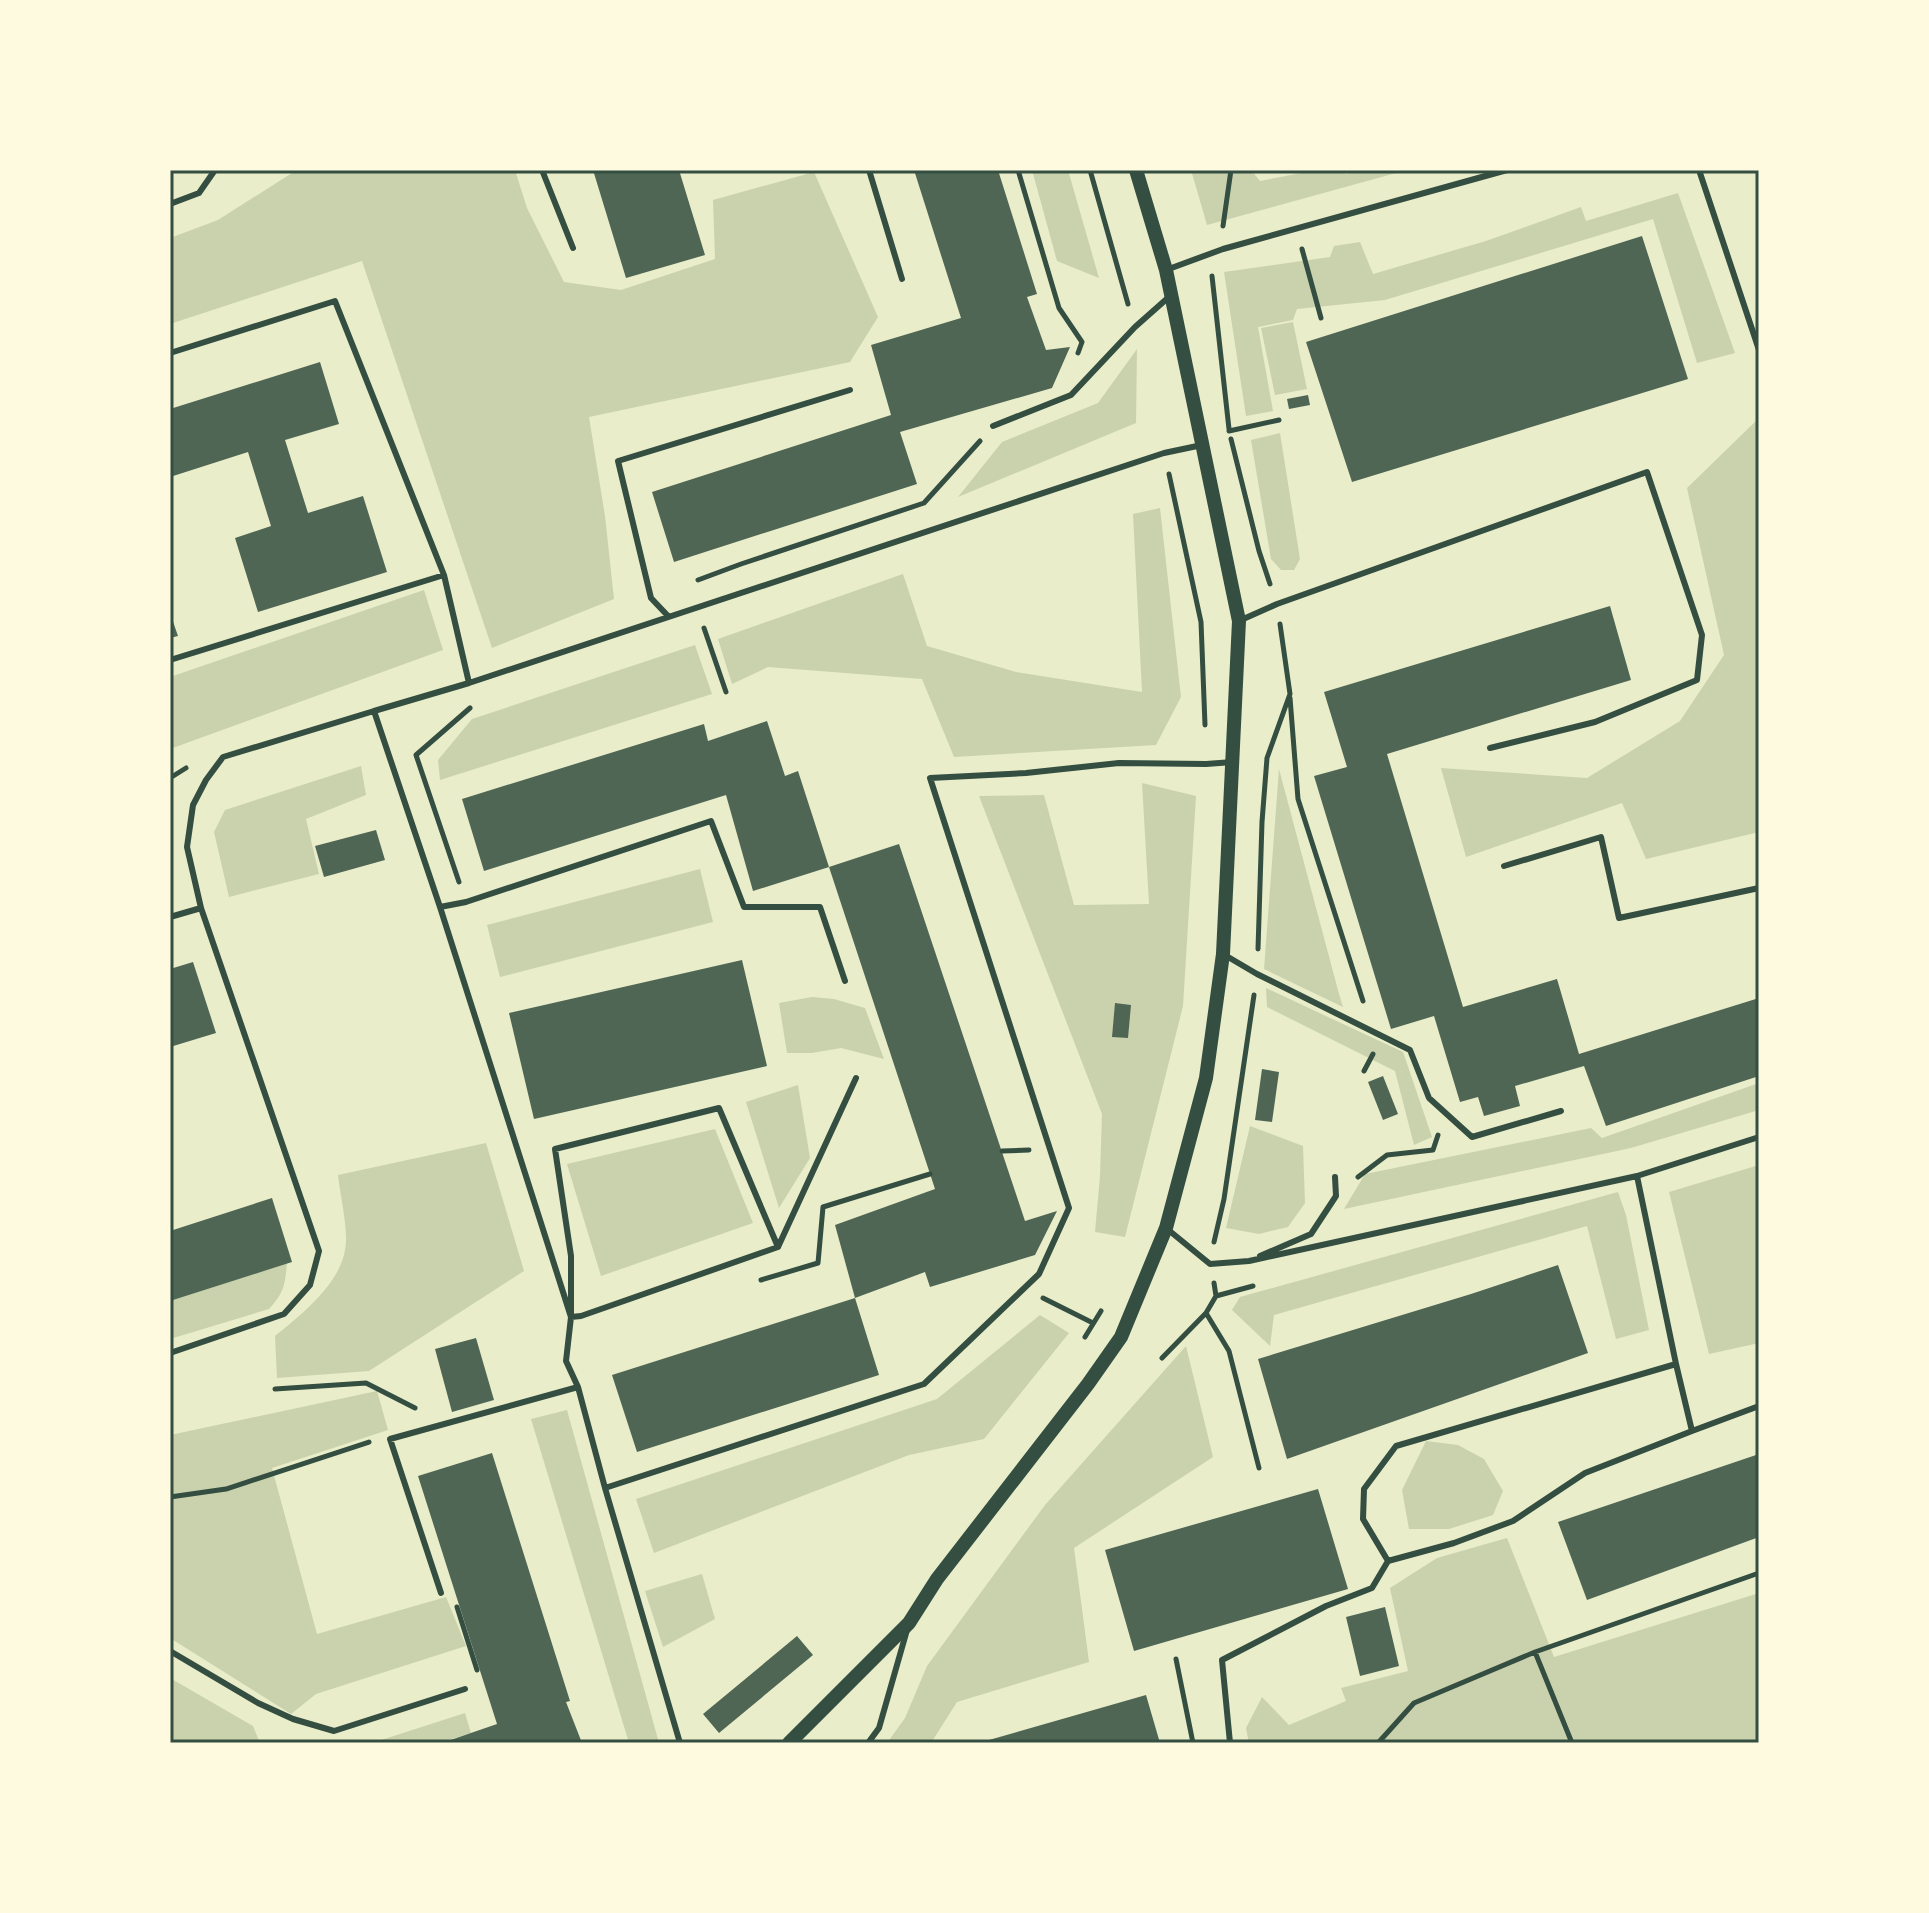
<svg xmlns="http://www.w3.org/2000/svg" width="1929" height="1913" font-family="'Alegreya Sans',sans-serif">
<style>
.green{fill:#cad2ad}
.building{fill:#4f6655}
.lines{fill:none;stroke-linecap:round;stroke-linejoin:round}
.path{stroke:#344e41;stroke-width:5}
.service{stroke:#344e41;stroke-width:6}
.tertiary{stroke:#344e41;stroke-width:14}
.neatline{fill:none;stroke:#344e41;stroke-width:3}
</style>
<rect width="100%" height="100%" fill="#e9edc9"/>
<!-- green -->
<path class="green" d="M302 170H515L527 208 564 282 621 290 715 259 713 200 814 172 878 317 850 362 589 417 605 516 614 599 492 648 362 261 170 324V238L218 220 292 173Z
M1032 170H1068L1099 278 1057 261Z
M1191 170H1251L1260 181 1317 170H1342L1346 174 1359 170H1407L1207 225Z
M1678 193 1735 353 1697 363 1653 219 1385 300 1297 309 1293 320 1258 327 1273 411 1246 416 1224 272 1330 257 1334 246 1360 242 1373 274 1486 241 1581 207 1586 221Z
M1293 322 1307 389 1275 395 1261 328Z
M1137 349 1136 423 958 497 1002 442 1098 403Z
M1759 418V832L1646 859 1622 803 1466 857 1441 768 1587 778 1680 721 1724 655 1687 488Z
M1280 433 1300 559 1294 570H1281L1271 559 1251 440Z
M1160 508 1181 697 1156 745 954 757 922 679 768 667 732 684 718 639 903 574 927 646 1016 672 1142 692 1133 514Z
M424 590 443 650 170 749V677Z
M695 645 712 694 440 780 438 760 472 719Z
M361 766 366 795 306 819 319 874 229 897 214 832 225 810Z
M1279 769 1339 994 1343 1007 1264 969Z
M1142 783 1196 796 1183 1006 1125 1237 1095 1232 1100 1176 1102 1114 979 796 1044 795 1074 905 1149 904Z
M700 869 713 922 500 977 487 925Z
M1266 988 1403 1052 1432 1137 1414 1145 1395 1071 1267 1007Z
M812 997 834 999 865 1008 884 1059 841 1048 812 1053H787L779 1003Z
M1759 1083V1110L1631 1148 1344 1209 1365 1174 1591 1128 1602 1138Z
M798 1085 810 1158 779 1208 746 1102Z
M1250 1126 1303 1146 1305 1203 1288 1227 1259 1234 1226 1228Z
M715 1129 753 1223 601 1276 567 1164Z
M486 1143 524 1271 369 1371 277 1378 275 1336C301 1315 339 1285 345 1250 349 1231 340 1195 338 1175Z
M1759 1165V1343L1709 1354 1669 1192Z
M1618 1192 1626 1215 1649 1330 1616 1339 1587 1226 1274 1315 1270 1346 1232 1310 1240 1297Z
M287 1263C285 1285 284 1293 269 1309L170 1339V1301Z
M1040 1315 1069 1333 984 1439 909 1455 654 1553 636 1499 937 1399Z
M1186 1346 1213 1457 1074 1548 1089 1662 957 1702 931 1743H887L905 1718 927 1666 1045 1505Z
M377 1391 388 1430 272 1468 317 1634 446 1597 466 1646 316 1694 291 1714 170 1638V1435Z
M567 1410 659 1743H629L531 1419Z
M1426 1441 1458 1445 1484 1459 1503 1491 1493 1515 1449 1529H1409L1402 1490Z
M1507 1538 1554 1657 1759 1593V1743H1249L1246 1728 1262 1697 1289 1725 1346 1701 1341 1688 1408 1671 1390 1588 1437 1558Z
M702 1574 715 1619 663 1647 645 1591Z
M170 1678 253 1726 260 1743H170Z
M465 1713 471 1733 440 1743H372Z"/>
<!-- building -->
<path class="building" d="M593 170H679L705 255 626 278Z
M914 170H998L1037 294 1027 297 1046 350 1070 347 1052 388 900 432 917 484 674 562 652 492 891 415 871 345 961 318Z
M1642 236 1688 379 1352 482 1306 342Z
M320 362 339 424 285 440 308 513 363 496 387 572 258 612 235 538 271 526 248 452 170 477V409Z
M1308 395 1310 405 1289 409 1287 399Z
M1610 606 1631 680 1387 754 1463 1007 1557 979 1579 1054 1759 998V1076L1606 1126 1584 1066 1515 1086 1520 1106 1484 1116 1478 1097 1460 1102 1434 1016 1391 1029 1314 776 1347 767 1324 692Z
M170 613 178 636 170 638Z
M767 721 785 776 798 771 829 867 753 891 726 795 484 871 462 799 704 724 708 741Z
M376 830 385 860 324 877 315 846Z
M899 844 1025 1221 1057 1211 1035 1255 930 1287 925 1272 855 1298 835 1225 935 1189 829 867Z
M742 960 767 1066 534 1119 509 1013Z
M193 962 216 1033 170 1047V969Z
M1115 1003 1131 1005 1128 1038 1112 1037Z
M1262 1069 1279 1072 1272 1122 1255 1120Z
M1383 1076 1398 1114 1383 1120 1368 1082Z
M272 1198 292 1262 170 1301V1231Z
M1558 1265 1588 1353 1287 1459 1258 1359 1471 1294Z
M855 1298 879 1375 637 1452 612 1375Z
M476 1338 494 1400 452 1412 435 1349Z
M492 1453 570 1701 566 1702 582 1743H442L497 1724 418 1476Z
M1759 1454V1537L1587 1600 1558 1522Z
M1318 1489 1348 1589 1134 1651 1105 1550Z
M1385 1607 1399 1666 1360 1676 1346 1617Z
M797 1636 813 1655 719 1733 703 1714Z
M1146 1695 1160 1743H982V1742Z"/>
<g class="lines">
<!-- path -->
<path class="path" d="M1018 170 1059 308 1082 342 1078 353
M1090 170 1128 304
M1223 226 1231 170
M1302 249 1321 318
M1212 276 1229 429
M1229 431 1279 420
M1231 439 1259 551 1270 584
M1169 474 1201 622 1205 725
M698 580 741 564 924 503 980 441
M704 628 726 692
M1290 698 1298 799 1363 1001
M170 778 186 768
M459 882 416 755 470 708
M1258 949 1262 822 1267 758 1290 694 1280 624
M1364 1071 1373 1054
M1002 1151 1029 1150
M1358 1177 1387 1155 1433 1150 1438 1135
M1214 1242 1224 1199 1254 995
M761 1280 818 1263 823 1207 930 1174
M1216 1296 1253 1286
M1043 1298 1093 1323
M1206 1313 1229 1351 1259 1468
M1085 1337 1101 1311
M1162 1358 1206 1313 1216 1296 1214 1283
M275 1389 366 1383 415 1408
M170 1497 226 1489 369 1442
M457 1607 477 1670
M1535 1652 1572 1743
M1176 1659 1193 1743
M1378 1743 1414 1703 1535 1652 1759 1573"/>
<!-- service -->
<path class="service" d="M542 170 573 248
M869 170 902 279
M1699 170 1759 350
M170 204 199 193 215 170
M1166 270 1223 249 1507 170
M170 353 335 301 444 575 469 683 374 711 440 907 571 1317 566 1361 578 1387 605 1488 680 1743
M993 426 1071 395 1135 327 1170 296
M668 616 651 598 618 461 850 390
M1241 620 1277 604 1647 472 1702 635 1697 680 1595 722 1490 748
M170 660 444 575
M469 683 1164 453 1202 445
M1504 866 1601 837 1619 918 1759 888
M440 907 466 902 711 821 744 907H820L845 981
M170 917 201 908
M1223 954 1257 974 1410 1050 1429 1098 1472 1137 1561 1111
M1637 1176 1759 1137
M1166 1228 1210 1264 1249 1261 1637 1176 1676 1364 1692 1431 1585 1473 1513 1521 1454 1543 1388 1561 1372 1588 1326 1606 1222 1660 1230 1743
M778 1247 719 1108 555 1149 571 1256V1317L581 1316 778 1247 856 1078
M1260 1256 1311 1234 1336 1196 1335 1177
M170 1353 284 1314 310 1285 319 1251 201 908 187 847 193 805 206 780 223 757 374 711
M1692 1431 1759 1406
M605 1488 924 1384 1039 1274 1069 1208 930 778 1026 773 1119 763 1206 764 1233 762
M1388 1561 1363 1519 1364 1489 1396 1446 1676 1364
M441 1593 390 1439 578 1387
M170 1651 258 1703 293 1719 334 1731 465 1689
M868 1743 879 1728 907 1630"/>
<!-- tertiary -->
<path class="tertiary" d="M789 1743 909 1623 937 1579 1088 1384 1121 1337 1166 1228 1206 1078 1223 954 1239 621 1166 270 1136 170"/>
</g>
<!-- border -->
<rect width="1929" height="1913" fill="none" stroke="#fefae0" stroke-width="344"/>
<rect x="172" y="172" width="1585" height="1569" class="neatline"/>
</svg>
